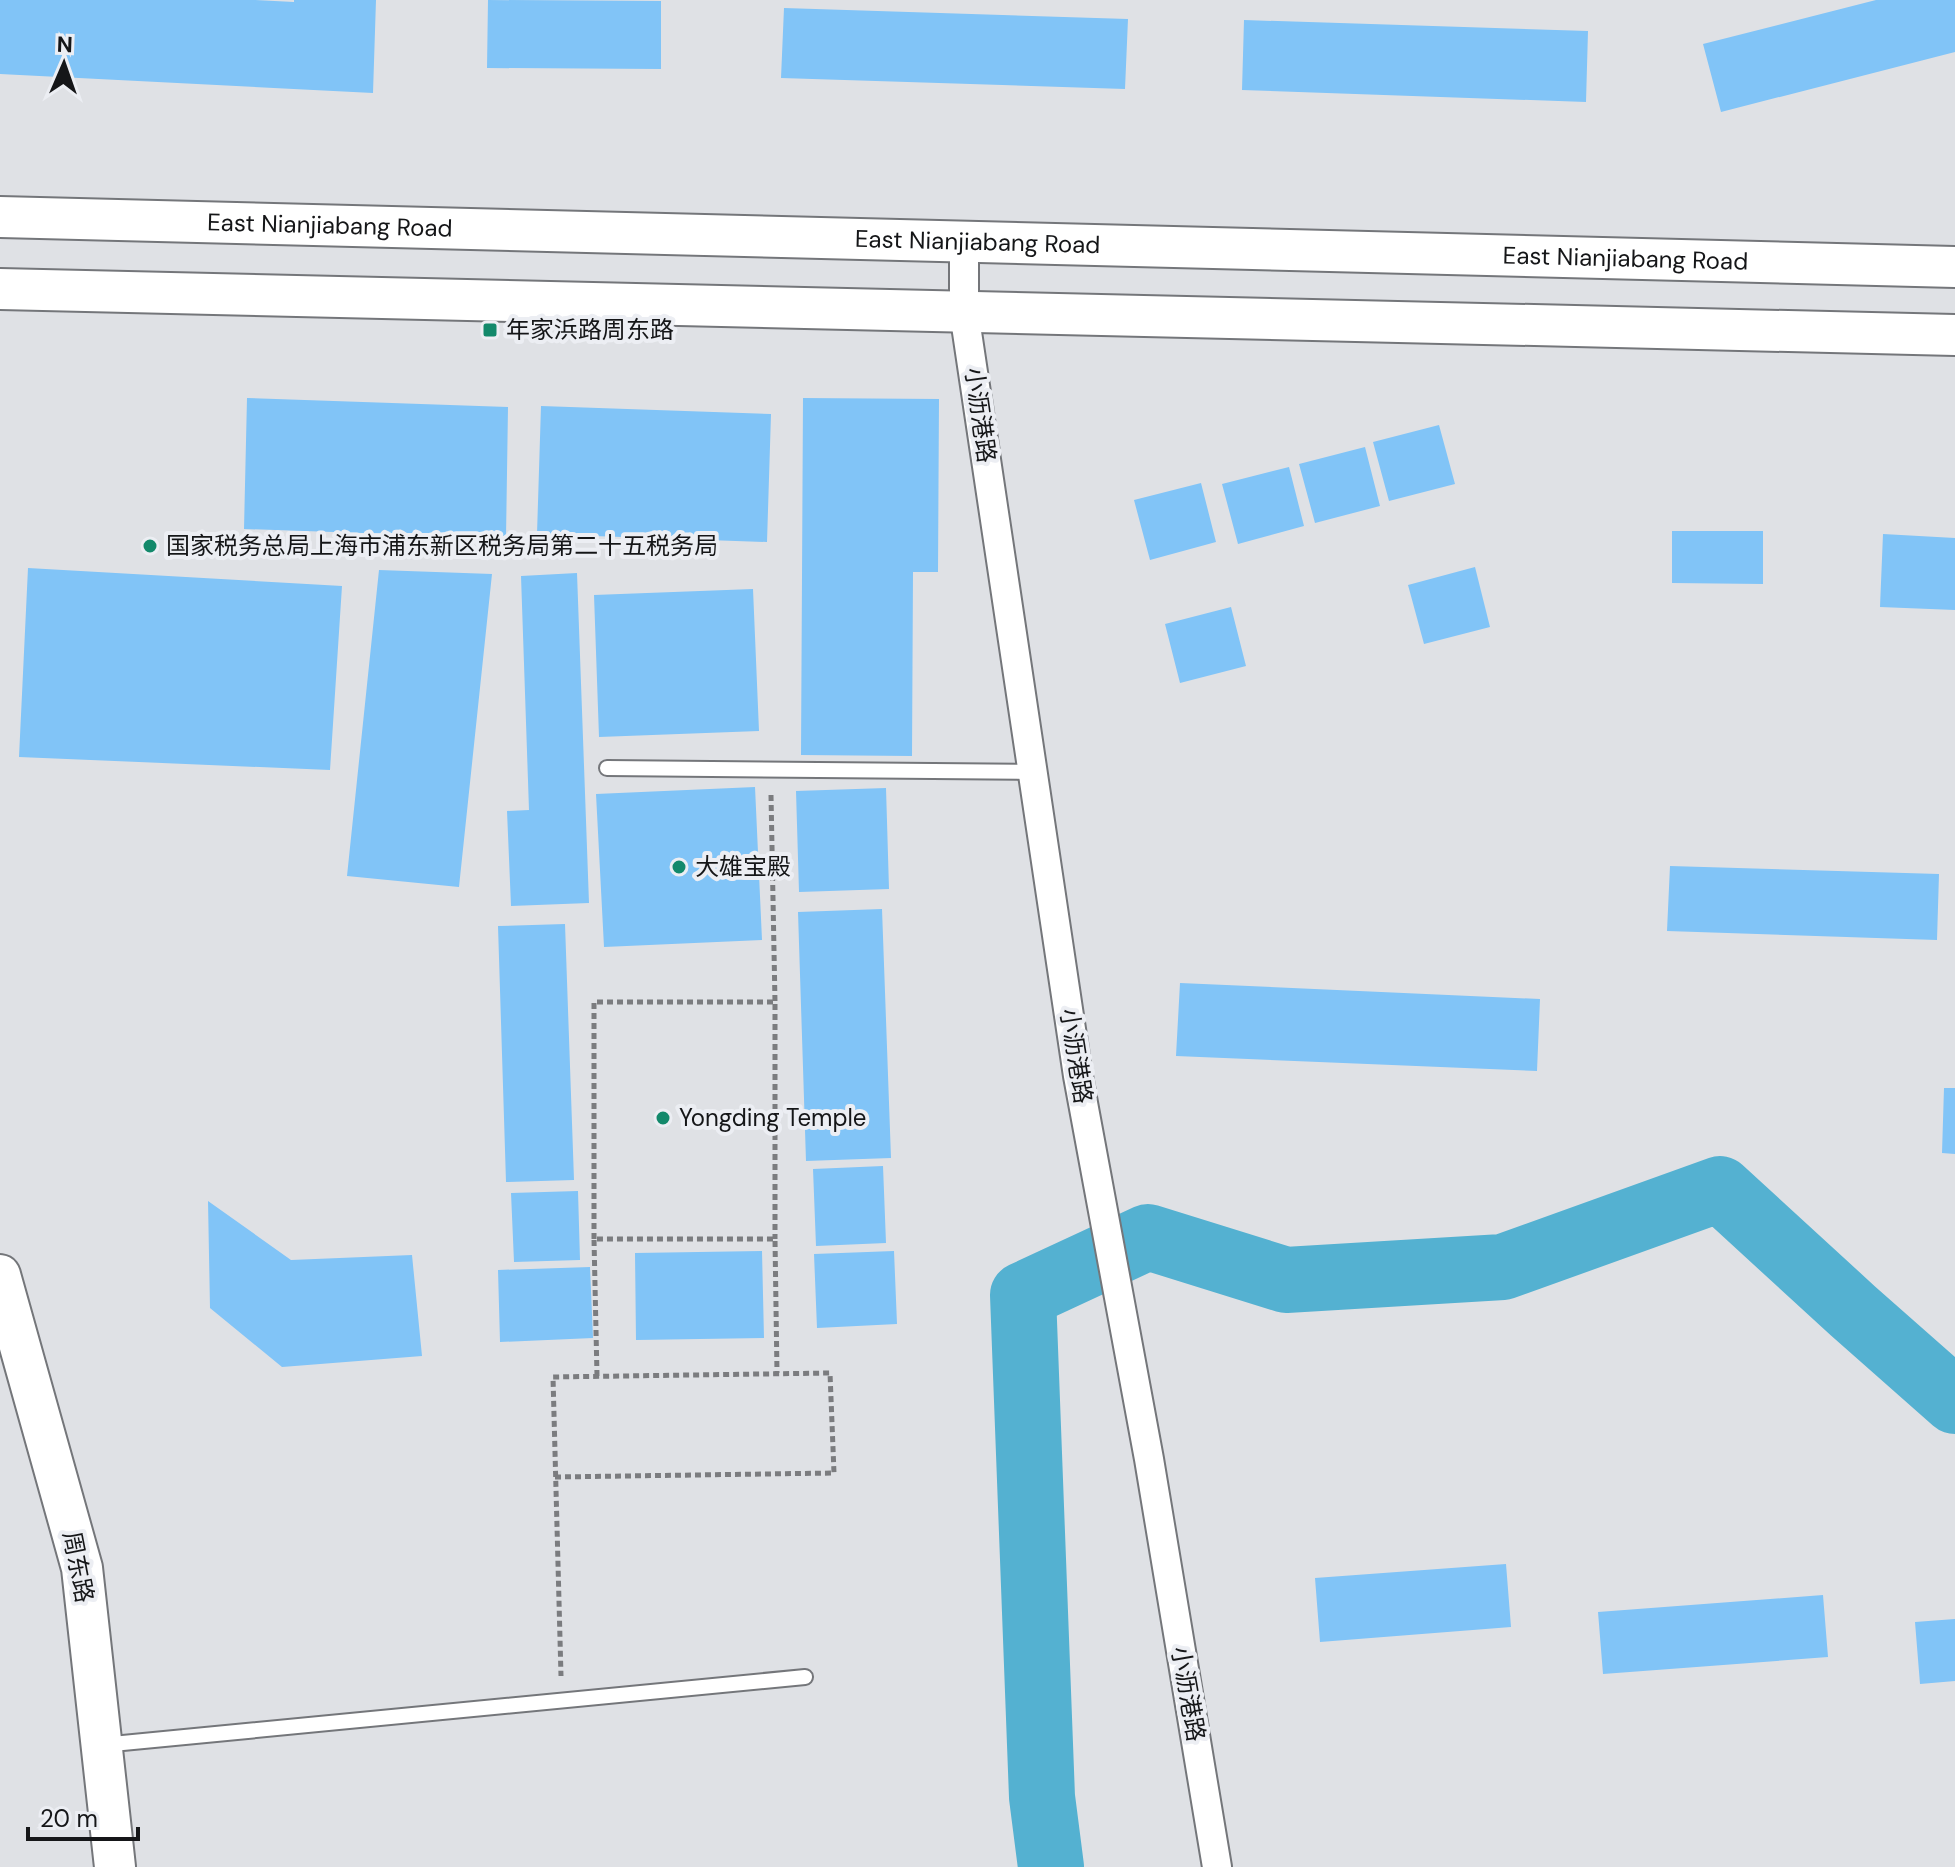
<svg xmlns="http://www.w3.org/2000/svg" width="1955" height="1867" font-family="'DM Sans','Noto Sans SC',sans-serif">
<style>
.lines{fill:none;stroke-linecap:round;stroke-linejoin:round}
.river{stroke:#54b1d1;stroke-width:66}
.building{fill:#81c4f7}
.lane-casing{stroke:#74767a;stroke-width:18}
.street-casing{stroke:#74767a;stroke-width:32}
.secondary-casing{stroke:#74767a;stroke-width:44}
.path{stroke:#7b7c7f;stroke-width:5;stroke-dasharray:6 4;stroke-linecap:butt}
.lane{stroke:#fff;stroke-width:14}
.street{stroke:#fff;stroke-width:28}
.secondary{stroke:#fff;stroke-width:40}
.poi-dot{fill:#13896b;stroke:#eceef3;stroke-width:3}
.labels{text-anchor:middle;stroke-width:8;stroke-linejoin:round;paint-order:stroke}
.street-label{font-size:24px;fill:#151618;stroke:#eceef3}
.poi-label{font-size:24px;fill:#151618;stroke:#eceef3;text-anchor:start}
</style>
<rect width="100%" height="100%" fill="#dfe1e5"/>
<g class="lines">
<!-- river -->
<path class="river" d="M1051 1867 1042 1797 1023 1295 1148 1237 1286 1280 1503 1267 1720 1189 1853 1311 1955 1401"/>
</g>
<!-- building -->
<path class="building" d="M0 0H255L294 2V0H376L373 93 0 74Z
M488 0 661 1V69L487 68Z
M1876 0H1955V52L1721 112 1703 44Z
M784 8 1128 19 1125 89 781 78Z
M1244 20 1588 31 1586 102 1242 90Z
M247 398 508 407 506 538 244 529Z
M803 398 939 399 938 572H913L912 756 801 755Z
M541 406 771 414 767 542 537 534Z
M1439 425 1455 484 1389 501 1373 442Z
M1365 447 1380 506 1315 523 1299 464Z
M1289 467 1304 526 1238 544 1222 484Z
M1201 483 1216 542 1150 560 1134 500Z
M1672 531H1763V584L1672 583Z
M1883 534 1955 538V610L1880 607Z
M1475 567 1490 627 1424 644 1408 585Z
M28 568 342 586 330 770 19 757Z
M379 570 492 574 459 887 347 876Z
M577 573 589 903 511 906 507 811 529 810 521 576Z
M753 589 759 731 599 737 594 595Z
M1231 607 1246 666 1180 683 1165 624Z
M755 787 762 940 604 947 596 794Z
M886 788 889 889 799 892 796 791Z
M1670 866 1939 874 1937 940 1667 931Z
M882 909 891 1158 806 1161 798 912Z
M565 924 574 1180 506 1182 498 926Z
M1180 983 1540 999 1537 1071 1176 1056Z
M1944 1088H1955V1154L1942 1153Z
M883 1166 886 1243 816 1246 813 1169Z
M578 1191 580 1260 514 1262 511 1193Z
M208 1201 291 1260 412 1255 422 1356 282 1367 210 1308Z
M762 1251 764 1338 636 1340 635 1253Z
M894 1251 897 1324 817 1328 814 1254Z
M590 1267 593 1338 500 1342 498 1270Z
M1506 1564 1511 1627 1320 1642 1315 1578Z
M1823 1595 1828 1657 1603 1674 1598 1612Z
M1955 1619V1681L1920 1684 1915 1622Z"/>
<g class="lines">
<!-- lane casing -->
<g class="lane-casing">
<path id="lane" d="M607 768 1033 772
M102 1745 805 1677"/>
</g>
<!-- street casing -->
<g class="street-casing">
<path id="street" d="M964 242V312L1078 1076 1149 1459 1217 1867"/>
</g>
<!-- secondary casing -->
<g class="secondary-casing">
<g id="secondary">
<path id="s1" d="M0 217 1955 267"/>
<path d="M0 289 1955 335"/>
<path d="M0 1275 82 1568 115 1867"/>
</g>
</g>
<!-- path -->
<path class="path" d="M771 795 775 1002
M594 1239V1002H775V1239
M597 1376 594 1239H775L777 1373
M555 1477 834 1473 830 1373 553 1377 561 1676"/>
<!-- lane -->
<use href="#lane" class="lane"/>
<!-- street -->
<use href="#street" class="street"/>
<!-- secondary -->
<use href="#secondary" class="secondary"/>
</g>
<!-- markers -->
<g class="poi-dot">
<rect x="482" y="322" width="16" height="16" rx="4"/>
<circle cx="150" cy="546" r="8"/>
<circle cx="679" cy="867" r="8"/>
<circle cx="663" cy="1118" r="8"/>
</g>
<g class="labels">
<!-- street labels -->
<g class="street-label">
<text dy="8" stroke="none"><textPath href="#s1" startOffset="330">East Nianjiabang Road</textPath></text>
<text dy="8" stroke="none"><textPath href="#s1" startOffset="978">East Nianjiabang Road</textPath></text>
<text dy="8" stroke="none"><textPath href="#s1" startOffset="1626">East Nianjiabang Road</textPath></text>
<text transform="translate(980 415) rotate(82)" y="8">小沥港路</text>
<text transform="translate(1076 1056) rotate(81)" y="8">小沥港路</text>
<text transform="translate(78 1567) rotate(79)" y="8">周东路</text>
<text transform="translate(1188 1694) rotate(80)" y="8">小沥港路</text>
</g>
<!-- poi labels -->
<g class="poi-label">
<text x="506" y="338">年家浜路周东路</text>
<text x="166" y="554">国家税务总局上海市浦东新区税务局第二十五税务局</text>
<text x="695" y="875">大雄宝殿</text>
<text x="679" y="1126">Yongding Temple</text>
</g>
</g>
<!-- north arrow -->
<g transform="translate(64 64) rotate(2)" stroke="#eceef3" stroke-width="6" paint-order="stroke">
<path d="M0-6L14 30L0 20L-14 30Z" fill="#151618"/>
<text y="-12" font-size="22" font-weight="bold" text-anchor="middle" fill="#151618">N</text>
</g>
<!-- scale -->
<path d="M28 1827v12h110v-12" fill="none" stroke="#151618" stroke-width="4"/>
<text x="40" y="1827" font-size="24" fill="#151618" stroke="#eceef3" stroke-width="6" paint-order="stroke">20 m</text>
</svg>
